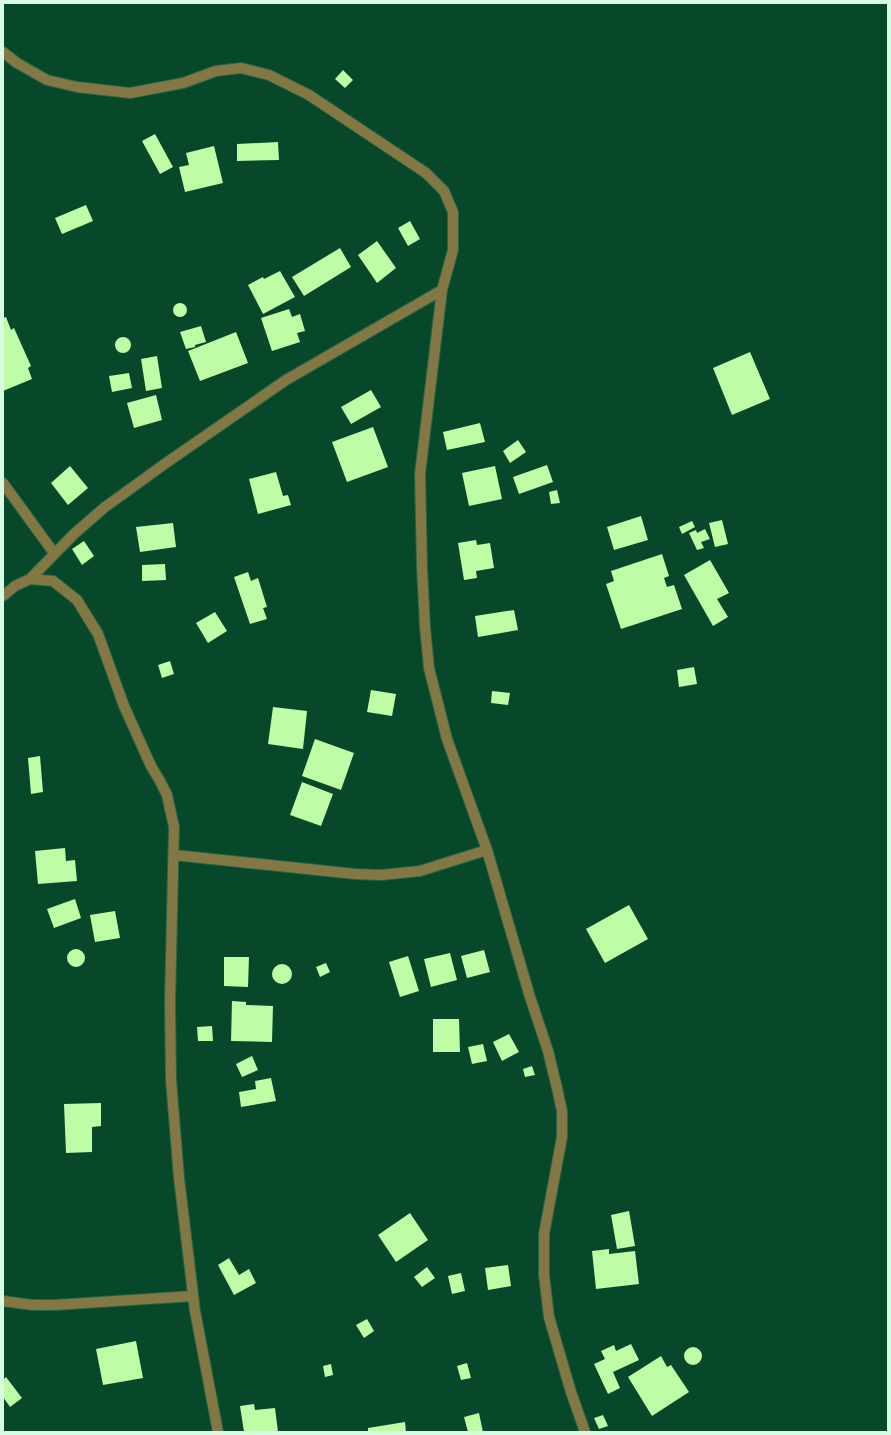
<svg xmlns="http://www.w3.org/2000/svg" width="891" height="1435" font-family="Ubuntu,sans-serif">
<style>
.building{fill:#befca5}
.lines{fill:none;stroke-linecap:round;stroke-linejoin:round}
.minor-casing{stroke:#286548;stroke-width:12}
.minor{stroke:#837743;stroke-width:10}
</style>
<rect width="100%" height="100%" fill="#07482a"/>
<!-- building -->
<path class="building" d="M343 70 353 80 345 88 335 79Z
M155 134 173 167 160 174 142 141Z
M278 142 279 160 237 161V144Z
M214 146 223 183 185 192 179 167 189 165 186 153Z
M86 205 93 221 62 234 55 218Z
M410 221 420 239 408 246 398 228Z
M377 241 396 268 377 283 358 255Z
M340 248 351 267 304 296 292 277Z
M280 271 295 297 263 314 248 285 263 277 264 279Z
M173 310a7 7 0 1 1 14 0a7 7 0 1 1-14 0Z
M289 309 292 317 300 314 305 331 297 333 300 342 272 351 261 318Z
M6 317 11 330 14 328 31 366 28 368 32 379 3 391V318Z
M201 326 206 342 195 345V347L186 349 180 332Z
M236 332 248 363 200 381 188 351Z
M115 345a8 8 0 1 1 16 0a8 8 0 1 1-16 0Z
M750 352 770 399 732 415 713 368Z
M157 356 162 388 146 391 141 359Z
M129 373 132 388 112 392 109 376Z
M371 390 381 407 351 424 341 407Z
M156 395 162 420 134 428 127 403Z
M480 423 485 442 447 450 443 432Z
M373 427 388 467 347 482 332 442Z
M518 440 526 452 510 463 503 451Z
M547 465 553 482 519 494 513 477Z
M70 466 88 488 68 505 51 483Z
M495 466 502 499 469 506 462 473Z
M276 472 283 496 288 495 291 505 258 514 249 479Z
M557 490 560 503 551 504 549 492Z
M641 516 648 540 614 550 607 527Z
M722 520 728 544 715 547 709 523Z
M692 521 695 527 682 534 679 527Z
M173 523 176 547 140 552 136 527Z
M705 529 710 539 701 542 704 548 697 550 689 533 696 530 697 533Z
M476 540 477 545 490 543 494 568 476 571 477 578 464 580 458 543Z
M84 541 94 556 82 565 72 549Z
M662 554 669 576 664 578 667 587 674 585 682 609 621 629 606 584 614 581 611 571Z
M710 560 729 593 717 599 728 617 713 626 684 575Z
M165 564 166 580 142 581V565Z
M248 572 251 581 258 578 267 607 263 608 267 619 250 624 234 577Z
M514 610 518 630 478 637 475 616Z
M215 612 227 631 208 643 196 623Z
M170 661 174 674 162 678 158 665Z
M694 667 697 684 679 687 677 670Z
M371 690 396 694 392 716 367 712Z
M492 691 510 693 508 705 491 703Z
M273 707 307 711 303 749 268 744Z
M315 739 354 753 341 790 302 776Z
M40 756 43 792 31 794 28 758Z
M302 782 333 794 321 826 290 815Z
M65 848 66 861 75 860 77 881 38 884 35 851Z
M75 899 81 918 54 928 47 909Z
M629 905 648 939 605 963 586 929Z
M115 911 120 938 95 942 90 915Z
M67 958a9 9 0 1 1 18 0a9 9 0 1 1-18 0Z
M484 950 490 972 467 978 461 956Z
M450 953 457 980 431 987 424 959Z
M408 956 419 991 400 997 389 962Z
M224 957H249L248 987 224 986Z
M326 963 330 972 320 977 316 967Z
M272 974a10 10 0 1 1 20 0a10 10 0 1 1-20 0Z
M232 1001 246 1002V1005L273 1006 272 1042 231 1041Z
M433 1019H459L460 1052H433Z
M212 1026 213 1041H198L197 1027Z
M509 1034 519 1052 502 1061 493 1042Z
M483 1044 487 1061 472 1064 468 1047Z
M252 1056 258 1070 242 1077 236 1064Z
M532 1066 535 1075 525 1077 523 1069Z
M271 1078 276 1101 241 1107 239 1092 256 1089 255 1081Z
M101 1103V1126L92 1127V1152L66 1153 64 1104Z
M629 1211 635 1246 617 1249 611 1215Z
M410 1213 428 1240 396 1262 378 1235Z
M609 1249V1254L635 1251 639 1284 596 1289 592 1251Z
M229 1258 239 1275 249 1269 256 1283 234 1295 218 1265Z
M508 1265 511 1286 488 1290 485 1268Z
M427 1267 435 1278 422 1287 414 1277Z
M461 1273 465 1291 452 1294 448 1276Z
M367 1319 374 1331 364 1338 356 1325Z
M136 1341 143 1378 103 1385 96 1349Z
M631 1344 639 1360 613 1372 620 1388 608 1394 594 1364 605 1359 601 1351 614 1345 616 1351Z
M684 1356a9 9 0 1 1 18 0a9 9 0 1 1-18 0Z
M661 1356 667 1367 671 1365 689 1392 652 1416 628 1377Z
M467 1363 471 1378 461 1380 457 1366Z
M331 1364 333 1375 325 1377 323 1366Z
M6 1377 22 1398 10 1407 3 1397V1380Z
M254 1404 255 1410 275 1408 278 1432H244L240 1406Z
M479 1413 483 1432H468L464 1417Z
M603 1415 608 1426 599 1429 594 1418Z
M405 1422 406 1432H368V1428Z"/>
<g class="lines">
<!-- minor casing -->
<g class="minor-casing">
<path id="minor" d="M3 52 17 63 47 80 77 87 130 93 183 83 216 71 241 68 269 75 309 95 426 173 444 191 453 212V250L442 290 420 474 422 567 425 627 429 668 447 739 487 850 530 997 548 1051 557 1088 562 1111V1137L544 1234V1275L549 1317 571 1392 585 1432
M3 483 54 553
M30 579 53 581 77 600 98 634 124 706 151 766 160 781 167 795 174 827 170 1002 171 1080 179 1178 195 1311 218 1432
M3 596 15 586 30 579 74 534 105 507 166 463 286 380 442 290
M174 855 355 874 381 875 420 871 487 850
M3 1301 33 1305H55L193 1296"/>
</g>
<!-- minor -->
<use href="#minor" class="minor"/>
</g>
<!-- border -->
<rect width="891" height="1435" fill="none" stroke="#d7fce4" stroke-width="8"/>
</svg>
